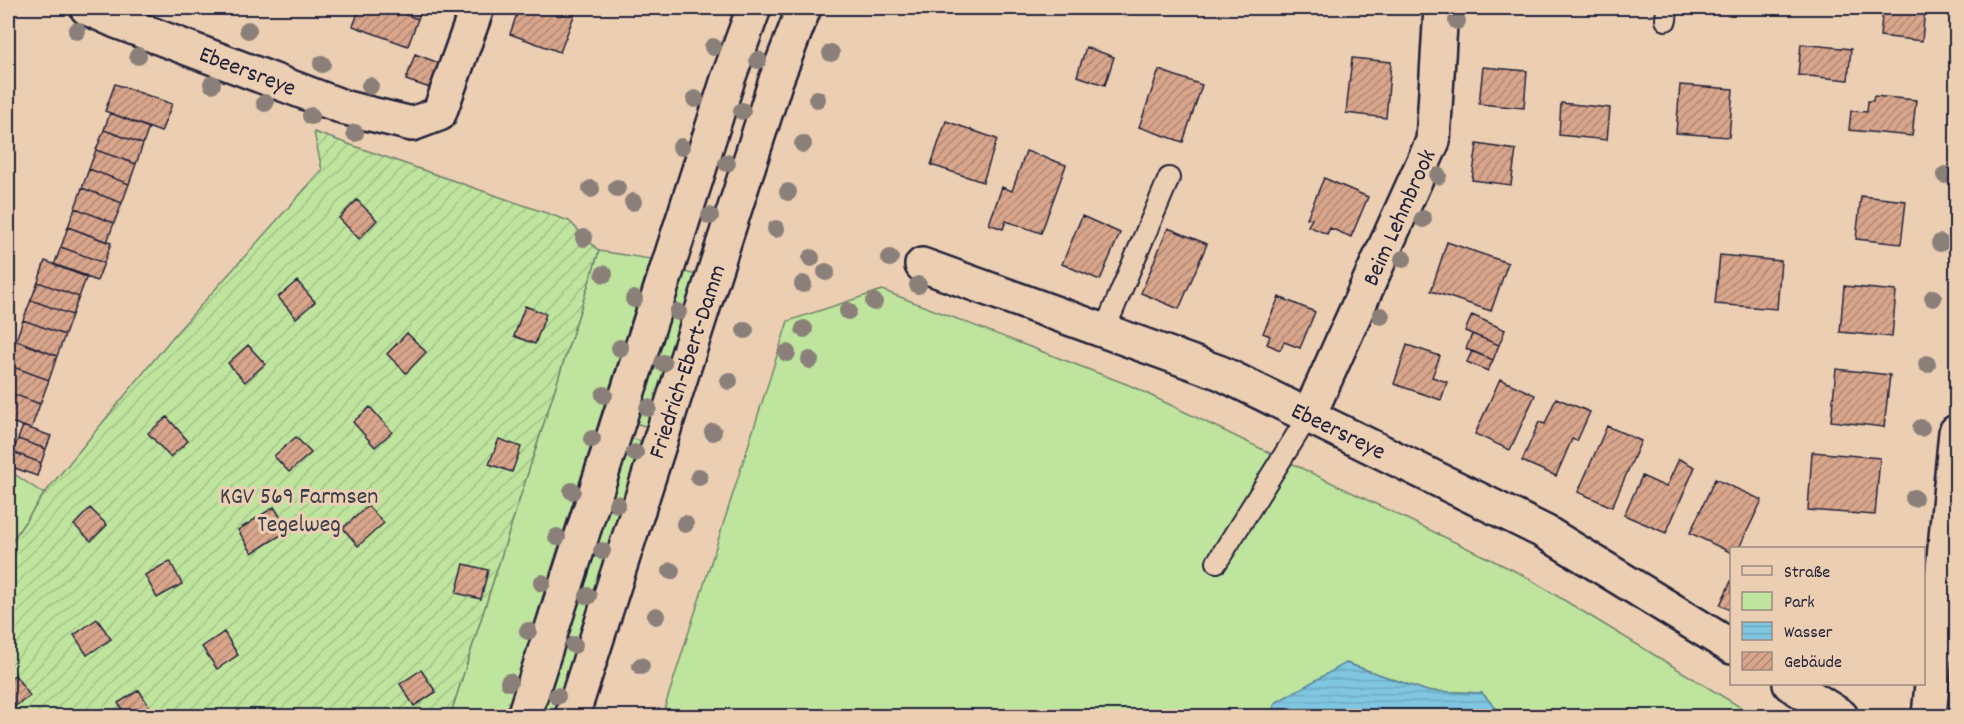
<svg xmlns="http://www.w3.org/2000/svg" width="1964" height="724" font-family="Dekko,sans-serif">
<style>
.green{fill:#bee49e;stroke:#70836c;stroke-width:1.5}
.garden{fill:url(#garden-furrows);stroke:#70836c;stroke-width:1.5}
.water{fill:url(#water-rules);stroke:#5a849e;stroke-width:1.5}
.building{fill:url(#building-hatch);stroke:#22223b;stroke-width:1.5}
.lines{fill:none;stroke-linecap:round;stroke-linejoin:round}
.service-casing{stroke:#22223b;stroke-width:24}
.minor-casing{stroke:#22223b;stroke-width:38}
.tertiary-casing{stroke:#22223b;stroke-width:38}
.secondary-casing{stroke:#22223b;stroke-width:38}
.service{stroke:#eccfb3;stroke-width:20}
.minor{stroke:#eccfb3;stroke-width:33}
.tertiary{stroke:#eccfb3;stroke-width:33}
.secondary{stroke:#eccfb3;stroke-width:33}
.tree{fill:#8a8079}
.labels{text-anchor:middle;stroke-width:6;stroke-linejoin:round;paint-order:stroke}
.street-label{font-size:24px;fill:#22223b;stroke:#eccfb3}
.park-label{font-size:24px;fill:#393f4a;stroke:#eccfb3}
</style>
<defs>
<pattern id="garden-furrows" width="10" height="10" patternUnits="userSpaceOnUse" patternTransform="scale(1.5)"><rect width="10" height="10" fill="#bee49e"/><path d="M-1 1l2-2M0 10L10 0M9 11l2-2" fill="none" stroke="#a3c389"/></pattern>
<pattern id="water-rules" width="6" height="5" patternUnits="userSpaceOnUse" patternTransform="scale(1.5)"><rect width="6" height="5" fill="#7fc6e0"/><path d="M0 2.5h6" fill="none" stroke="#6daac1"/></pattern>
<pattern id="building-hatch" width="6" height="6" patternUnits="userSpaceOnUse" patternTransform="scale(1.5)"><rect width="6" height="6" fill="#d9a68c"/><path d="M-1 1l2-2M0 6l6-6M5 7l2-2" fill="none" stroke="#b08774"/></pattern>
</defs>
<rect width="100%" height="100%" fill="#eccfb3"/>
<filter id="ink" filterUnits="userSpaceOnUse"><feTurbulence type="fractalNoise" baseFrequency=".0167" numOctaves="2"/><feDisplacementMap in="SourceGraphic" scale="12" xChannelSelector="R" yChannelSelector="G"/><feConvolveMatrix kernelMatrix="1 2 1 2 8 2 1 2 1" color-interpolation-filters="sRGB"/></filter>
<g filter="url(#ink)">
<!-- green -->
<path class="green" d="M599 251 651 259 544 592 507 716H450Z
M683 271 695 275 648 427 635 423Z
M882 290 1129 385 1521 574 1755 716H1503L1482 693 1427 691 1347 663 1275 703 1271 716H662L788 321Z
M631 438 644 442 556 716H542Z
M8 470 44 494 8 547Z"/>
<!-- garden -->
<path class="garden" d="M314 132 569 221 599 251 450 716H8V547L44 494 176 333 322 170Z"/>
<!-- water -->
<path class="water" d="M1346 663 1427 691 1482 693 1503 716H1271L1275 703Z"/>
<!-- building -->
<path class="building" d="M360 8H387L418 19 408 46 353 26Z
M387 8H422L418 19Z
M519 8H577L560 52 510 34Z
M1494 8H1531V11Z
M1883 8H1925L1922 41 1880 36Z
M1801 44 1851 49 1848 80 1798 75Z
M1086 47 1114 57 1105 85 1077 76Z
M415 54 439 63 430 88 406 80Z
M1352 58 1391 62 1386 118 1346 113Z
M1483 67 1527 71 1524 108 1479 104Z
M1159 70 1202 85 1183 142 1139 127Z
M115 84 172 104 161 132 105 111Z
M1680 85 1733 89 1729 137 1676 133Z
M1874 96 1916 100 1912 136 1849 130 1851 111 1867 112 1868 101H1873Z
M1561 103 1610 108 1607 140 1559 135Z
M110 113 149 128 143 144 104 130Z
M946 121 997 139 983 182 931 165Z
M104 130 143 144 136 164 96 150Z
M1477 144 1516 150 1511 185 1472 180Z
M96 150 136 164 129 184 89 169Z
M1026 151 1066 165 1041 233 1006 221 1003 229 989 224 1002 187 1012 191Z
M89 169 129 184 122 203 82 188Z
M1324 178 1368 197 1351 237 1330 228 1327 234 1308 226 1312 219 1307 218Z
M82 188 122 203 114 223 75 208Z
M1861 196 1906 201 1901 244 1856 239Z
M357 200 377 220 359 239 339 218Z
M75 208 114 223 107 242 68 227Z
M1082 216 1120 233 1100 280 1062 264Z
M68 227 111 243 104 263 61 247Z
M1168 228 1207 244 1179 309 1141 293Z
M1447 242 1508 263 1491 311 1431 291Z
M61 247 104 263 97 281 54 265Z
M1720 255 1781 261 1777 309 1715 304Z
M45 261 87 276 79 297 38 282Z
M297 281 315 302 296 318 278 297Z
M38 282 79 297 72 315 31 300Z
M1844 286 1896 291 1892 337 1840 332Z
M1279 297 1315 312 1300 348 1284 342 1280 350 1267 344 1270 336 1263 333Z
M31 300 72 315 65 335 23 320Z
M525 306 546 314 535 344 514 336Z
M1472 315 1505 330 1499 345 1465 331Z
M23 320 65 335 57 356 16 340Z
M407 333 426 352 406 373 387 354Z
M1472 334 1499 345 1493 360 1466 349Z
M9 338 57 356 49 380 8 365Z
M248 345 265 364 245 382 228 363Z
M1407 345 1440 356 1432 377 1447 382 1441 400 1394 384Z
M1472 351 1493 360 1488 371 1467 362Z
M8 365 49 380 40 404 8 392Z
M1836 369 1890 375 1884 427 1831 421Z
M1500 379 1535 395 1510 450 1475 434Z
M8 392 40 404 31 429 8 421Z
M1556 398 1590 412 1577 441 1572 439 1556 476 1522 461 1539 422 1545 424Z
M370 407 392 432 375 447 353 422Z
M167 417 188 441 170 457 148 433Z
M23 426 51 436 46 449 18 439Z
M1607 426 1641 441 1612 507 1578 492Z
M296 437 311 453 289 472 274 456Z
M18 439 46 449 41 463 13 452Z
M499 439 521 447 512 472 489 464Z
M13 452 41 463 37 476 9 466Z
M1812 452 1880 458 1875 515 1808 510Z
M1679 459 1695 467 1666 533 1624 515 1642 476 1666 487Z
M1715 479 1762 500 1739 548H1732V553L1690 533Z
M368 506 384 523 358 546 343 528Z
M274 507 289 530 252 553 238 530Z
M90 508 107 525 91 541 74 525Z
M170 561 182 584 157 598 145 575Z
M464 564 488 570 481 599 456 593Z
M1732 579V611L1720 605Z
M97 619 111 639 87 655 74 635Z
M224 632 238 655 217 669 202 647Z
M421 670 436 692 414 706 400 684Z
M15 675 30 696 8 711V680Z
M139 690 152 711 144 716H127L118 703Z"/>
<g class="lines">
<!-- service casing -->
<g class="service-casing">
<path id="service" d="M1666 20 1667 8
M1104 331 1169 178
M1217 562 1309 415"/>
</g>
<!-- minor casing -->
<g class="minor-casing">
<path id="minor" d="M87 8 116 21 346 108 412 124 439 114 477 8
M922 265 1221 373 1545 532 1732 647
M1309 415 1433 141 1441 8
M1790 684 1841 716"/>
</g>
<!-- tertiary casing -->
<g class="tertiary-casing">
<path id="tertiary" d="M1929 716 1956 432"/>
</g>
<!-- secondary casing -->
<g class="secondary-casing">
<path id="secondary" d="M524 716 729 76 754 8
M572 716 776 80 804 8"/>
</g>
<!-- service -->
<use href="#service" class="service"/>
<!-- minor -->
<use href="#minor" class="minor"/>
<!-- tertiary -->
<use href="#tertiary" class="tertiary"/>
<!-- secondary -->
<use href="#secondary" class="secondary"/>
</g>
<!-- trees -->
<g class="tree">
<circle cx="1457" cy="21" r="9"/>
<circle cx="248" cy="30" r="9"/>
<circle cx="77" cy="31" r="9"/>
<circle cx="713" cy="47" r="9"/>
<circle cx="831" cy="53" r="9"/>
<circle cx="138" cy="56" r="9"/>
<circle cx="758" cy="60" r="9"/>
<circle cx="322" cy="64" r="9"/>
<circle cx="212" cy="84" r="9"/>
<circle cx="370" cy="86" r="9"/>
<circle cx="695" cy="99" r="9"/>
<circle cx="817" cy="99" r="9"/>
<circle cx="265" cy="103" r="9"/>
<circle cx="742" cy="111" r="9"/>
<circle cx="311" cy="116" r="9"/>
<circle cx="355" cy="133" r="9"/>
<circle cx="803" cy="144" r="9"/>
<circle cx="681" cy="147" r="9"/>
<circle cx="727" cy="163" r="9"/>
<circle cx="1945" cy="175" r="9"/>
<circle cx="1438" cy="176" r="9"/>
<circle cx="617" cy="188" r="9"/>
<circle cx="591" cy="189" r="9"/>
<circle cx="788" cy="192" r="9"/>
<circle cx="633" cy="202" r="9"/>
<circle cx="710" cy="216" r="9"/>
<circle cx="1423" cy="219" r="9"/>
<circle cx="776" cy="229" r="9"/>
<circle cx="584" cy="238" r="9"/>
<circle cx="1940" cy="243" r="9"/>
<circle cx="811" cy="258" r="9"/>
<circle cx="890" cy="258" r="9"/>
<circle cx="1403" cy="259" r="9"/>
<circle cx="826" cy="272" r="9"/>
<circle cx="604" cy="274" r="9"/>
<circle cx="803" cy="284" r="9"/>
<circle cx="918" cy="285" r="9"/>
<circle cx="1933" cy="298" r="9"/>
<circle cx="634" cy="299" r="9"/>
<circle cx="874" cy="302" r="9"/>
<circle cx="848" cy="311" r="9"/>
<circle cx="678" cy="312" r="9"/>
<circle cx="1381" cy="316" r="9"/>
<circle cx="804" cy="329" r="9"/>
<circle cx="745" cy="330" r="9"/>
<circle cx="620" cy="348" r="9"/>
<circle cx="787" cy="353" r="9"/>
<circle cx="810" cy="360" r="9"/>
<circle cx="663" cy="363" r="9"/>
<circle cx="1927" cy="364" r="9"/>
<circle cx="729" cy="381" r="9"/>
<circle cx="604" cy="395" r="9"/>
<circle cx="648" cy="408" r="9"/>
<circle cx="1921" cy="428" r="9"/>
<circle cx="713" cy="432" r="9"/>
<circle cx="592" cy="439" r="9"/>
<circle cx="635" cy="453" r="9"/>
<circle cx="699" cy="477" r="9"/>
<circle cx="572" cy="491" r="9"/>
<circle cx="1914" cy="498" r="9"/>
<circle cx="617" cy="504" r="9"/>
<circle cx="685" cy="524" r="9"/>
<circle cx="557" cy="537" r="9"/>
<circle cx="602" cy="551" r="9"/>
<circle cx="671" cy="571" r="9"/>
<circle cx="542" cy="583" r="9"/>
<circle cx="588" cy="596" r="9"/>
<circle cx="656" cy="616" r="9"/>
<circle cx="528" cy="631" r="9"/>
<circle cx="574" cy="645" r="9"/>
<circle cx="641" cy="666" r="9"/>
<circle cx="509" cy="682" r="9"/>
<circle cx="557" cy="696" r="9"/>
</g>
</g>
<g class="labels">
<!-- street labels -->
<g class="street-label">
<text transform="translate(248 70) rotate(21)" y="8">Ebeersreye</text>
<text transform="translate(1398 217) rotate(-66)" y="8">Beim Lehmbrook</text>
<text transform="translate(686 361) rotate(-72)" y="8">Friedrich-Ebert-Damm</text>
<text transform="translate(1339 430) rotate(26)" y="8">Ebeersreye</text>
</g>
<!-- park labels -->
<g class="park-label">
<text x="299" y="503">KGV 569 Farmsen<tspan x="299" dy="28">Tegelweg</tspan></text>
</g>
</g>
<!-- margin -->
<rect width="1964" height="724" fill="none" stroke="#eccfb3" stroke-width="30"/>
<rect x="15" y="15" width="1934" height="694" fill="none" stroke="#22223b" stroke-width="2" filter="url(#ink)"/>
<!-- legend -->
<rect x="1730" y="547" width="195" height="138" fill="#eccfb3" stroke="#9b8a83" stroke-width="1.5"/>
<rect x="1742" y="566" width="30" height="9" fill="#eccfb3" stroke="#9b8a83" stroke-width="1.5"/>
<text x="1784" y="577" font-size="18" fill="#22223b">Straße</text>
<rect x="1742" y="592" width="30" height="18" fill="#bee49e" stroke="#9b8a83" stroke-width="1.5"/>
<text x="1784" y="607" font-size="18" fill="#22223b">Park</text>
<rect x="1742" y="622" width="30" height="18" fill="url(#water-rules)" stroke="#9b8a83" stroke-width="1.5"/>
<text x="1784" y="637" font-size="18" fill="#22223b">Wasser</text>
<rect x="1742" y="652" width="30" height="18" fill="url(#building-hatch)" stroke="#9b8a83" stroke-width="1.5"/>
<text x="1784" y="667" font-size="18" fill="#22223b">Gebäude</text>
</svg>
